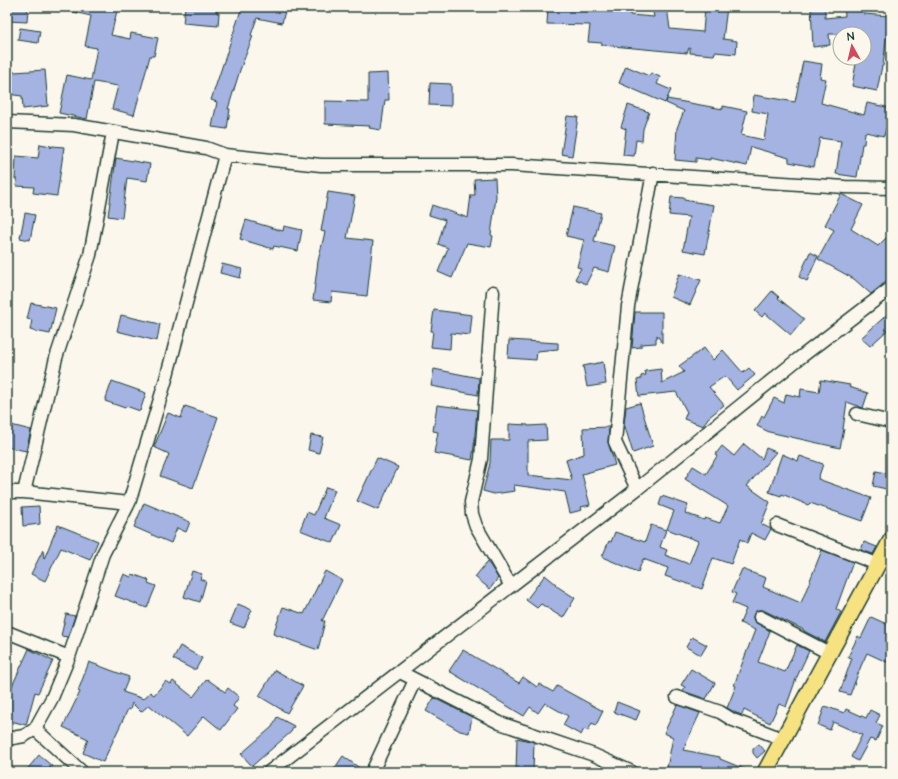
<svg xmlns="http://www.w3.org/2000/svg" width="898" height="779" font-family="'Architects Daughter',sans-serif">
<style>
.building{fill:#a4b3e2;stroke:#1f3d34}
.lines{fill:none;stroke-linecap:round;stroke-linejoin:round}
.minor-casing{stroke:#1f3d34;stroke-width:15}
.major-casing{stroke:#1f3d34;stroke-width:18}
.minor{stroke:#fbf7ec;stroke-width:12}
.major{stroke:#f7e281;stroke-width:15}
</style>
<rect width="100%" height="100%" fill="#fbf7ec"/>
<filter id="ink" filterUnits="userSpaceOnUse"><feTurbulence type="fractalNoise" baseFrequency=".025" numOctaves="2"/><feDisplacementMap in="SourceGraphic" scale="8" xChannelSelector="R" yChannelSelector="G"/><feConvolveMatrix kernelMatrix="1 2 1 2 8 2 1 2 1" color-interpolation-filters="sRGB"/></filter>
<g filter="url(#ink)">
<!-- building -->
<path class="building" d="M7 7H28L27 22 7 21Z
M69 7H118L111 35 130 39 131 33 158 38 154 56H150L134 115 112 109 118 86 94 82 87 119 59 113 67 75 91 80 97 48 85 46 91 16 69 11Z
M185 7H217V13H219L218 26 183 23Z
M242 7H286L282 23 257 18 251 35 253 36 240 70 228 109H230L227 129 212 127 217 102 211 100Z
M548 7H630V15L654 17 652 7H667L670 29 703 32 705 7H727L723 39 737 41 736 54 715 52 714 55 690 53V48H689L687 53 602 45V43L588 42 590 25 547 24Z
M811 7H825V18L845 16 844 7H863L864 14 889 16 883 66H882L877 91 852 86 857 58H864V34H829L830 45 813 47Z
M20 28 40 31 38 43 18 40Z
M803 61 822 64 820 78 826 79 821 103 864 115 867 103 891 108 884 136 865 132 864 144H862L857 177 836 174 841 141 820 138 814 167 789 162V158L751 147 747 166 710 158V160L696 158V162L675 160 677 128 684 111 666 103 667 99 723 109V106L747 111 741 135 764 140 768 114 752 111 754 95 795 102Z
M626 66 649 76 651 73 660 77 657 84 671 90 665 103 619 83Z
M45 70 48 106 23 109 22 96 7 94V72H14Z
M388 73 389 100H385L381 130 369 128 370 126 325 124V101L368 102V74Z
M430 83 451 84V106L429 105Z
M628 105 649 112 643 129 642 141 636 140 634 156 623 155 626 129 621 127Z
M567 116 578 117 572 156 561 154Z
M40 144 51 146V148L52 146 64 147 57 196 33 193 34 187 16 186 17 179H15L16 156 38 158Z
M116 158 150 164 147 181 127 178 122 218 108 216Z
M495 178 496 197 491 235 493 236 491 247 467 243 452 278 438 272 448 248 438 244 445 220 429 215 432 205 468 218 471 195H475L474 179Z
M328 192 355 196 347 238 373 241 367 296 332 292 331 302 313 300 318 261 325 232 321 231Z
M841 194 863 205 851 229 878 246 891 233V275L882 285 871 294 854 279 818 259 834 230 825 225Z
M671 197 684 198V200L714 205 705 254 683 250 689 217 669 215Z
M573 207 601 213 594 241 615 246 609 272 594 268 586 284 575 279 581 268 577 267 584 240 566 236Z
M25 213 35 215 30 240 20 238Z
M246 220 283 231 284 226 302 230 298 251 274 246 273 249 240 239Z
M810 252 818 256 807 281 799 277Z
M222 264 242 269 240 278 220 273Z
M679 274 701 280 690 305 671 297Z
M772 291 779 297 778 298 804 319 791 335 765 313 762 317 755 311Z
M31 303 56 308 50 334 30 330 32 320 27 319Z
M434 310 472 315 470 335 451 333 450 349 431 347 433 331H431Z
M891 311V327L870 346 861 338Z
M635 312H662V343L657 335V338H656V343L641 344V347L632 348Z
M121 315 160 324 157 341 117 331Z
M509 340 558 343V349L537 351 536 360 508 358Z
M704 348 713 360 723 350 743 373 749 368 755 375 737 390 725 376 709 387 724 405 708 418 703 426 684 419 687 412 676 392 639 396 637 380 641 379V376L646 375 645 371 661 369 662 383 684 372 679 366Z
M603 362 606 384 587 387 583 366Z
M434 369 479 378 478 395 431 386Z
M821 380 850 385 849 387 868 393 863 408 847 402 843 429H844L840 448 769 432 757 426 762 416 764 417 774 398 784 403 786 394 800 397 801 389 819 392Z
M112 381 146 393 140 411 126 406 125 408 105 401Z
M640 403 653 446 633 453 624 424 626 407Z
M437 405 477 410 474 447 472 460 434 453 438 432 433 431Z
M185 406 218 417 193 488 160 476 169 454 154 447 168 413 181 418Z
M7 424 31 430 26 451 7 447Z
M509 424 528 425V426L546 425 547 440 528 441V475L572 480 566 460 584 454 583 428 609 427 608 442 615 465 582 474 590 505 581 507 582 510 570 513 565 492 514 485 515 491 494 494 483 491 490 463 491 440H509Z
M311 435 323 437 319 453 308 450Z
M744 444 762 459 766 448 776 452 747 486 770 502 761 524 771 529 765 540 751 533 747 543 740 539 731 564 713 558 702 589 665 576 668 568 643 559 638 572 602 557 609 541 611 542 615 532 645 542 651 525 666 530 660 547 667 550 665 555 689 564 698 541 667 529 674 511 659 505 662 496 688 505 685 513 704 520 705 518 720 523 728 506 685 479 693 466 706 474 717 456 715 455 722 446 734 456Z
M782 454 798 461 800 456 823 464 818 479 871 498 862 521 810 503 808 505 782 494 781 496 769 492Z
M377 458 398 467 378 510 357 501Z
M876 471 891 474V490L873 486Z
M326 487 335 490 324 518 341 525 333 543 300 530 307 512 314 515Z
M144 503 190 522 186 532 177 528 171 543 134 527Z
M39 506 40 524 23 526 22 507Z
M58 525 98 541 90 560 61 548 45 581 31 574 43 550 44 559Z
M864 542 877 547 873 554 861 550Z
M822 550 853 562 836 609 841 612 825 642 804 631V630L763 610H759L756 611 753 617 754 621 770 631 758 662 785 672 797 645 809 651 796 679 786 707 779 704 770 723 744 710 742 715 736 713 727 708 736 686 734 685 755 630 740 623 746 609 732 603 736 594 732 592 742 569 766 578 763 587 801 603Z
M487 562 490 565 498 578 490 589 475 577Z
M192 571 202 574 200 579 206 581 200 602 184 597Z
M325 571 342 580 322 621H325L318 650 273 634 283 607 304 614Z
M124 574 131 577 132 574 149 580 148 583 156 586 147 608 115 596Z
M545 575 556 584 555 585 575 598 563 618 541 604 537 608 526 600Z
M238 604 252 610 244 628 230 623Z
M66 614 75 616 68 637 61 636Z
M871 617 891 626V664L867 653 861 666 850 695 840 692 852 658 848 657 858 636 861 638Z
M692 637 707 645 701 655 686 647Z
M180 646 202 658 196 669H192L173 659Z
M29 649 53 661 38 693 35 692 26 725 7 720V697Z
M463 650 519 683 523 677 537 687 539 684 553 692 557 686 603 711 596 725 592 723 588 731 584 729 581 735 563 725 568 716 545 703 538 713 530 707 524 716 449 671Z
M89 662 129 677 123 692 144 699 150 692 154 695 166 681 171 684 173 681 193 697 207 679 225 692 228 688 239 697 233 706 237 709 221 730 204 716 187 736 149 705 141 712 132 703 130 710 128 709 103 762 83 753 88 739 63 727 80 692 78 691Z
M691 669 715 683 706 699 683 691 685 687 681 685Z
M275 670 303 686 287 713 259 696Z
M434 698 472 717 469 733 460 731 426 711Z
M617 702 640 711 636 720 614 712Z
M677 705 700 713 683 750 720 757V759L752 772H691L667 768 673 737 664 733Z
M825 706 844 713 846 709 866 718 870 710 880 715 876 723 883 726 876 741 870 739 858 761 851 757 862 735 833 722 830 730 818 725Z
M277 717 294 726 291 732 252 766 241 754 272 727Z
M517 738 534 742 533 772H516Z
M759 744 765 751 757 758 753 753V749Z
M39 755 52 766 47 772H25Z
M343 756 365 772H332Z"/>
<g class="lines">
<!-- minor casing -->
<g class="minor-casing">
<path id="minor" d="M7 122 74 125 206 148 225 155 321 165H512L845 187 891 188
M493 292 481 459 471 502 472 514 476 526 511 586
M857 414 891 422
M637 489 615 442 628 306 653 173
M7 492H24L129 503
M24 492 56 358 90 255 113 132
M777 525 877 564
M760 617 829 653
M7 632 69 657
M400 672 500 723 594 755 632 772
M677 697 720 712 733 720 783 739
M35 729 82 772
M7 739 24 736 35 729 52 698 69 657 103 554 129 503 166 379 225 155
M269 772 637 489 797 360 891 288
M372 772 415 680"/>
</g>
<!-- major casing -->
<g class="major-casing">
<path id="major" d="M765 772 891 540"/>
</g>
<!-- minor -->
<use href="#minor" class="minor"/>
<!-- major -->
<use href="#major" class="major"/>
</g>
</g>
<!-- margin -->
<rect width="898" height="779" fill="none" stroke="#fbf7ec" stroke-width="24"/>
<rect x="12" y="12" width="874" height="755" fill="none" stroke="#1f3d34" stroke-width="1.5" filter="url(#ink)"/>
<!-- north arrow -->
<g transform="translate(852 46) rotate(352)"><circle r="19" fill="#fbf7ec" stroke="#a3ada2"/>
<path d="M0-3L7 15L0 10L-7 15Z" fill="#d1495b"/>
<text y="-6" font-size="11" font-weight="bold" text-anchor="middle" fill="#1f3d34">N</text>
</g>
</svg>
